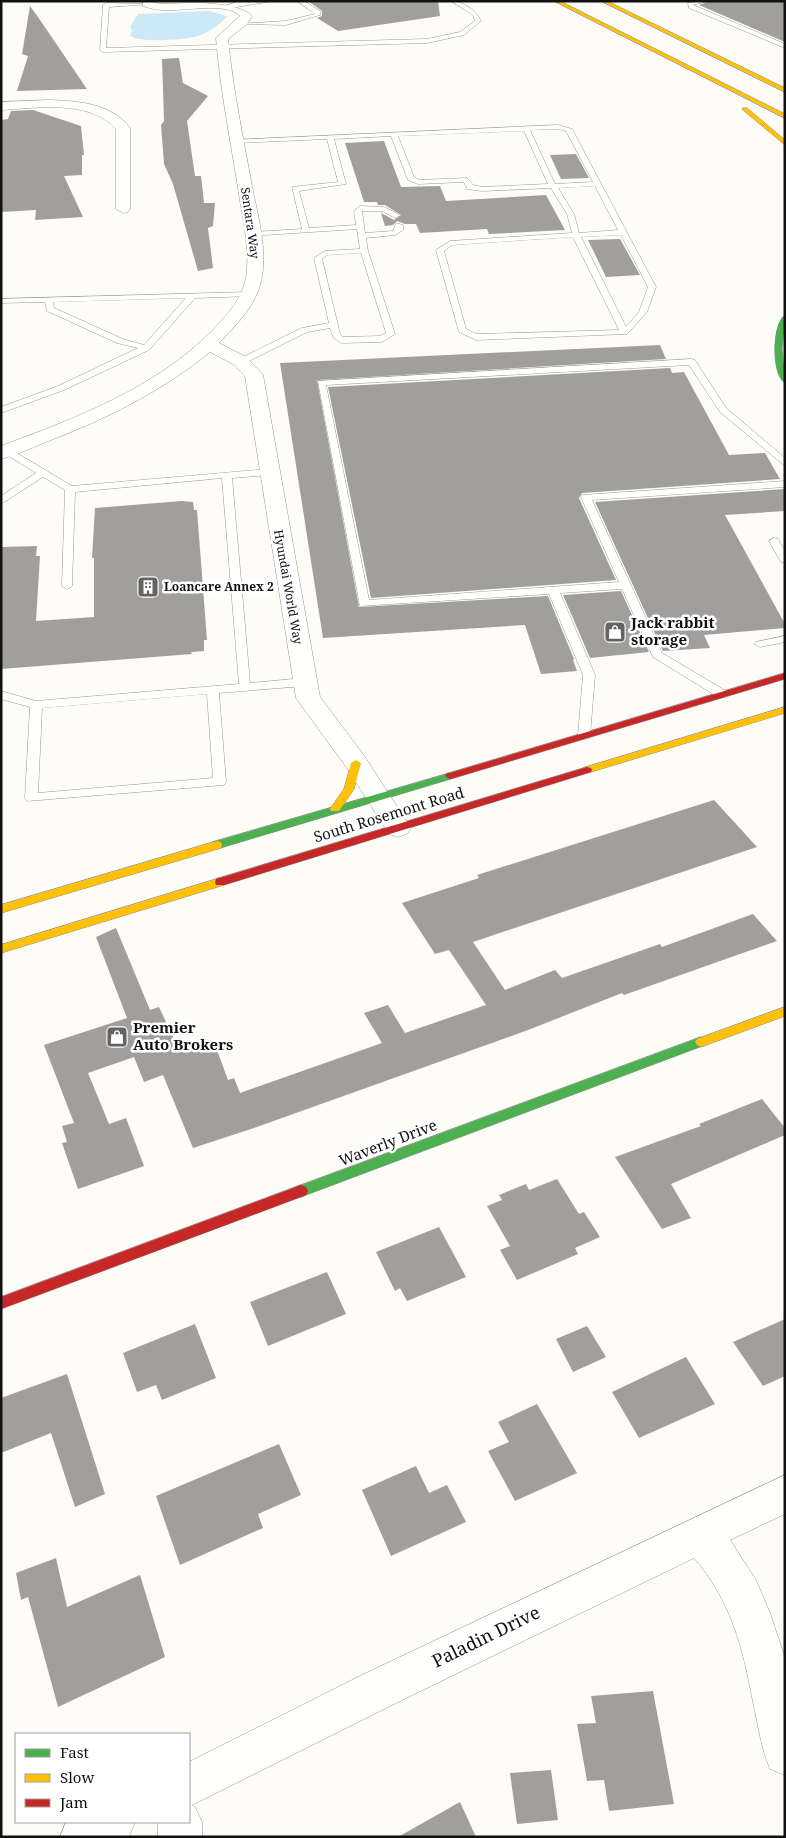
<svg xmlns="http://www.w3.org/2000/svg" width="786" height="1838" font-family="'Noto Serif',serif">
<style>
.water{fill:#cde8f7}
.building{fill:#a19f9c}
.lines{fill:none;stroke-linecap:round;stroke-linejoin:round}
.lane-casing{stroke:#979795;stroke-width:1}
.street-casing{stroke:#979795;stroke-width:1}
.fast-casing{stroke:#8e8d8b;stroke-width:1}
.slow-casing{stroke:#8e8d8b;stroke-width:1}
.jam-casing{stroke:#8e8d8b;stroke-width:1}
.lane{fill:#fffffe;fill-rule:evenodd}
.street{fill:#fffffe;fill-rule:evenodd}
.fast{fill:#4caf50;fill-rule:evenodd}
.slow{fill:#ffc107;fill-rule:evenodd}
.jam{fill:#c62828;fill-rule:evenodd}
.labels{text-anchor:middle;stroke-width:5;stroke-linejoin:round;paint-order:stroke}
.far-street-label{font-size:12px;fill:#111;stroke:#fff}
.far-poi-label{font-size:12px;font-weight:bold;fill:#111;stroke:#fff;text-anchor:start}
.poi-label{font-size:15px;font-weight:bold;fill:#111;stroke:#fff;text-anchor:start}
.street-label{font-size:15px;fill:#111;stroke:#fff}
.near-street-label{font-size:18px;fill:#111;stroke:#fff}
</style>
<rect width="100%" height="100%" fill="#fdfcf7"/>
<!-- water -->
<path class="water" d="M210 11 227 16C223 23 206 34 198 36 185 40 142 43 130 36L132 30 130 27 138 14Z"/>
<!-- building -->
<path class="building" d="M308 1H438L440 16 338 31 317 18 322 16V11Z
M710 1H785V42L699 5Z
M30 6 40 20 87 89 17 91 28 56 22 54Z
M179 58 183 83 208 96 187 121 195 176H201L204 203H215L213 226 208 228 213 268 198 271 173 184 164 164 161 125 164 121 162 59Z
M33 110 81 126 84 155H82V175L64 176 83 217 35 220 36 210 1 212V120L8 119 11 111Z
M384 141 401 187 440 186 446 201 546 195 565 230 489 234 487 229 420 233 416 224H405L397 221 393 225 385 226 381 213 394 220 401 215 385 205H378L377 202H364L345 143Z
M576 154 589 178 561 179 550 155Z
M620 239 640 275 606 277 588 240Z
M660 345 666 359 317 380 359 607 548 596 574 659 573 660 577 671 541 674 525 625 323 638 280 363Z
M670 368 672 373 684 372 729 455 765 453 780 479 582 493 579 498 616 580 371 598 328 387Z
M785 489V511L725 515 785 624V628L704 635 710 648 663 651 595 502Z
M182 501 193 502 194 510H197L207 640H204V651L191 652 192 654 1 669V547L37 546 36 556H40L36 621 94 617V558H92L95 508Z
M621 591 649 652 590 658 563 595Z
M714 800 757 847 473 942 505 990 555 970 562 978 660 944 662 947 753 914 777 941 624 995 622 993 528 1030 254 1128 193 1148 163 1075 144 1082 134 1057 88 1073 109 1124 126 1118 144 1166 78 1189 62 1143 67 1142 62 1126 74 1123 44 1045 127 1018 96 937 116 928 150 1010 159 1007 180 1052 214 1042 228 1080 234 1078 240 1093 382 1043 364 1013 388 1005 405 1033 486 1005 449 950 435 954 402 903 479 878 477 875Z
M762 1099 785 1128V1135L671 1184 691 1218 662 1229 615 1157 701 1126 699 1124Z
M557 1179 579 1214 584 1212 600 1237 575 1248 578 1254 517 1280 500 1250 510 1246 487 1206 502 1200 499 1195 526 1184 529 1190Z
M439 1227 466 1277 407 1301 400 1288 395 1291 376 1252Z
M327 1272 346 1314 268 1346 250 1302Z
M785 1319V1376L763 1386 733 1342Z
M195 1324 216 1378 162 1400 156 1385 137 1392 123 1353Z
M587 1326 606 1357 573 1372 556 1339Z
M686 1357 715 1404 639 1438 612 1392Z
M67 1374 105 1494 75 1507 51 1433 1 1453V1398Z
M537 1404 577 1473 515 1501 488 1451 509 1442 498 1422Z
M279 1444 301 1495 258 1514 263 1528 180 1565 156 1496Z
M416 1466 429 1493 447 1485 466 1522 391 1556 362 1490Z
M56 1558 67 1607 140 1575 165 1657 58 1707 28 1597 21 1600 16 1573Z
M653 1691 674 1804 609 1811 604 1780 587 1781 577 1724 596 1723 591 1696Z
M551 1770 558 1820 517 1824 510 1773Z
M460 1802 476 1837H398Z"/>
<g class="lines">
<!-- lane casing -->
<g class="lane-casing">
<path id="lane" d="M240 1H272L225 9 222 7Z
M297 1H304L320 11V15L286 25 237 24 286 21 315 14Z
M451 1C463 1 476 10 481 21L464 35 427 43 103 52 100 50 103 5 106 3 150 4 109 7 106 48 427 39 460 32 475 21 473 15Z
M695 1H708L693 5 785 44V48L689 8 688 3Z
M558 125 572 129 656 287 647 312 627 334 476 340 459 332 436 250 450 241 572 233 567 214 551 188 482 191 467 189 464 182 418 184 408 180 391 136 334 139 346 184 299 191 309 228 356 225 354 211 360 206 384 207 398 214 399 216 395 218 382 211H362L365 233 393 231 396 223 403 225V230L395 235 366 238 368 251 395 334 382 342 341 343 333 337 330 328 307 332 245 363H239V359L302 328 329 323 314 258 325 251 360 249 357 229 250 236 249 234 253 232 302 229 292 187 338 182 327 139 237 143 235 140ZM558 129 566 131 593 182 555 184 530 130ZM524 131 548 184 482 187 473 185 467 178 419 180 414 177 398 136ZM595 186 618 230 579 233 574 214 558 188ZM621 235 648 287 639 312 626 327 581 237ZM573 237 619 330 477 334 466 329 444 251 452 245ZM361 253 386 333 380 336 343 337 340 334 322 259 327 255Z
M249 292H252V296L195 298 149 350 64 390 1 413V407L58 386 138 348 117 343 47 311 45 302 1 303V299ZM186 298 144 345 123 339 54 308 53 302Z
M692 359 695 360 726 408 785 458V466L720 412 689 365 326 385 369 600 619 582 581 497 582 495 785 481V487L592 500 662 653 726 691 728 694 726 697H718L653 657 622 589 560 593 595 675 590 735 584 739 578 735 583 675 549 594 360 606 318 381Z
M4 449H10L72 486 269 469 274 472 269 475 232 478 250 683 304 678 310 682 304 686 219 693 226 782 224 785 27 801 25 798 30 707 1 699V691L36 701 239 684 222 478 75 492 72 586 67 589 62 586 65 490 43 477 1 504V496L36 473 4 453ZM207 694 213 778 38 793 42 708Z
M774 538 778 539 785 551V563L781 562 769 541Z
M785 636V642L760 647 754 644 756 642Z"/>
</g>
<!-- street casing -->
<g class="street-casing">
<path id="street" d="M143 1C152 1 156 4 165 4 187 3 235 0 252 16L247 24 228 39C233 89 243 137 252 186 258 217 269 254 260 285 254 308 235 326 219 343L246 357 263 375 320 697 365 757 407 822 411 828 407 834 398 837 389 834 347 768 296 698 245 376 233 364 210 352C163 390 112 416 56 438 38 445 20 454 1 459V446C76 418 154 389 212 331 229 313 245 296 247 270 249 243 242 215 238 188 230 138 220 88 216 38L240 16C225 1 183 12 163 10 156 10 149 8 143 6Z
M49 100C78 101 111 103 130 128V209L128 212 123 213 116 209V129C89 99 37 108 1 110V102Z
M785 1475V1514L730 1540 756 1580 770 1613 785 1658V1775L770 1769C761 1747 758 1725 753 1702 743 1648 731 1600 694 1558L392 1705 192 1805 195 1807 202 1822V1837H158V1822H189V1762L362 1675Z
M66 1822H135L129 1837H60Z"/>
</g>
<!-- fast casing -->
<g class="fast-casing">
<path id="fast" d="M785 315 782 349 785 383C771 375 772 323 785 315Z
M450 773 455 776 454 778 217 849 212 845 213 842Z
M701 1037 705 1039 707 1042 705 1045 306 1195 301 1197 296 1195 294 1191 296 1187Z"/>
</g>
<!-- slow casing -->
<g class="slow-casing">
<path id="slow" d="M554 1H560L785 114V118Z
M601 1H607L785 88V92Z
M743 108H747L785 140V145L743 110Z
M785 707V713L591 772H583L582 770 583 768Z
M356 760 361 763 354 789 339 811H331L330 809 344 789 351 763Z
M217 841 221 842 222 845 221 848 1 913V905Z
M220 878 225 882 224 885 1 953V945Z
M785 1007V1016L701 1047 697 1045 695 1042 697 1039Z"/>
</g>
<!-- jam casing -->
<g class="jam-casing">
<path id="jam" d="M785 673V679L454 778 450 779 445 776 446 774Z
M587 767 591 768 592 770 591 772 224 885H216L215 882 216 879Z
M301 1185 306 1187 308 1191 306 1195 1 1309V1297Z"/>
</g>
<!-- lane -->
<use href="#lane" class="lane"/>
<!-- street -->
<use href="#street" class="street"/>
<!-- fast -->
<use href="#fast" class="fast"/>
<!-- slow -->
<use href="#slow" class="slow"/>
<!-- jam -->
<use href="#jam" class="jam"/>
</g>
<!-- icons -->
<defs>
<g id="building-square" transform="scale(1.125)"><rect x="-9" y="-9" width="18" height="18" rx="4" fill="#646362" stroke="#fff"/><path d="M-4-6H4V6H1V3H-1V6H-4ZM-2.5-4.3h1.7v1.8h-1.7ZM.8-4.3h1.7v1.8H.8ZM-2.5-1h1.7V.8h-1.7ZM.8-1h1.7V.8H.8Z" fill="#fff"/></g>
<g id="shop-square" transform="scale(1.125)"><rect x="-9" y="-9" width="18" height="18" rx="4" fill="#646362" stroke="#fff"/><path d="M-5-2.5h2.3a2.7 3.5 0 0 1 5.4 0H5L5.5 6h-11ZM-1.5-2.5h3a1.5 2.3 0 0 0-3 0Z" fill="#fff"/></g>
</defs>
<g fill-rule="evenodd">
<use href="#building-square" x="148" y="587"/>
<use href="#shop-square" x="615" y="632"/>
<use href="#shop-square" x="117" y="1037"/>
</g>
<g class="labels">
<!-- far-street labels -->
<g class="far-street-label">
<text transform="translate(250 223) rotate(82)" y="4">Sentara Way</text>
<text transform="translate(288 587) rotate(80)" y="4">Hyundai World Way</text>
</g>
<!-- far-poi labels -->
<g class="far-poi-label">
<text x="164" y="591">Loancare Annex 2</text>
</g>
<!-- poi labels -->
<g class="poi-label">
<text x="631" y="628">Jack rabbit<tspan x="631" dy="17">storage</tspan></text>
<text x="133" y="1033">Premier<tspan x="133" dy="17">Auto Brokers</tspan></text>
</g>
<!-- street labels -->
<g class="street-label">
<text transform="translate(389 815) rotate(-17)" y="5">South Rosemont Road</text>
<text transform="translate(388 1143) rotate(-21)" y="5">Waverly Drive</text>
</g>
<!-- near-street labels -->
<g class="near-street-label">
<text transform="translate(486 1637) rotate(-26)" y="6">Paladin Drive</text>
</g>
</g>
<!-- border -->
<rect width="786" height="1838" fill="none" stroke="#111111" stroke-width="5"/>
<!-- legend -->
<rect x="15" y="1733" width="175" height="90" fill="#ffffff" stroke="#a0a0a0"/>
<rect x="25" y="1749" width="25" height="8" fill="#4caf50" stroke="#a0a0a0"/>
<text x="60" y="1758" font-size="15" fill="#111111">Fast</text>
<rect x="25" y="1774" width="25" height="8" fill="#ffc107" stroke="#a0a0a0"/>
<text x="60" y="1783" font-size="15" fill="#111111">Slow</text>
<rect x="25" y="1799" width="25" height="8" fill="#c62828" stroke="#a0a0a0"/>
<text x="60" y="1808" font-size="15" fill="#111111">Jam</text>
</svg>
